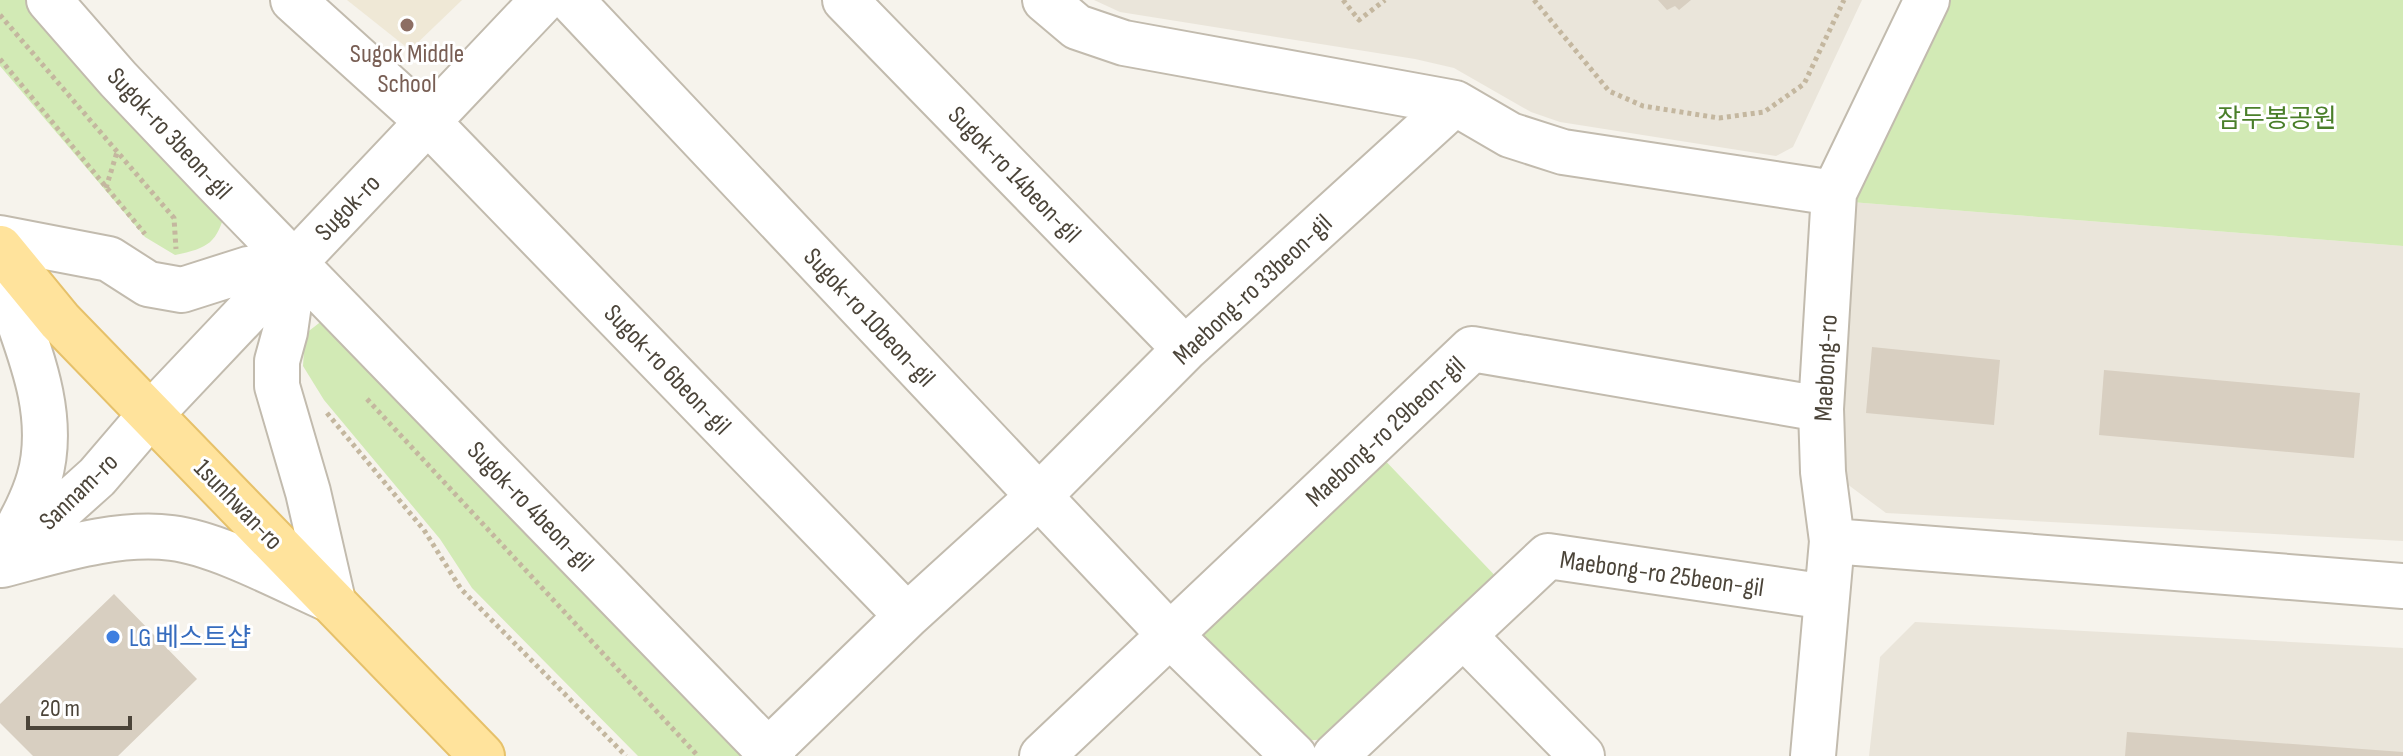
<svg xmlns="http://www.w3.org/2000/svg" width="2403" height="756" font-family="'Sofia Sans Condensed','Noto Sans KR',sans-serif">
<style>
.residential{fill:#eae5da}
.education{fill:#efe8d6}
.green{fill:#d2eab5}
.building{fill:#d8cfc1}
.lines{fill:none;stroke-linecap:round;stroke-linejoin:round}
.minor-casing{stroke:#c2bbae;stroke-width:48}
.major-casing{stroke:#e6c16a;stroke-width:48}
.path{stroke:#c4b79f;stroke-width:5;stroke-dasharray:4 4;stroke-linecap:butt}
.minor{stroke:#fff;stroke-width:44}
.major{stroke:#ffe39c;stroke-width:44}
.education-dot{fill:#8d6e63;stroke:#fff;stroke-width:3}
.shop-dot{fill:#3f7fe0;stroke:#fff;stroke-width:3}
.labels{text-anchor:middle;stroke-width:6;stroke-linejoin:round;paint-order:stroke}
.education-label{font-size:26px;fill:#785e54;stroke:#fff}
.park-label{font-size:26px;fill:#4a7f2a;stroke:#fff}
.street-label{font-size:26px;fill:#4b4439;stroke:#fff}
.shop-label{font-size:26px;fill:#366cbe;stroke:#fff;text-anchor:start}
</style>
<rect width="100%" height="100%" fill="#f6f3ec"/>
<!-- residential -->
<path class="residential" d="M1094 0H1862L1793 147 1776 156 1560 122 1531 112 1454 68 1415 59 1120 12Z
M1851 202 2403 246V541L1886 513 1831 472Z
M1915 622 2403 648V756H1869L1880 657Z"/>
<!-- education -->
<path class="education" d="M347 0H462L410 50Z"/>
<!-- green -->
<path class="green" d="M0 0H40L226 209C217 243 209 248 175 255L145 237 0 66Z
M1949 0H2403V246L1851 202Z
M323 320 756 756H638L472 588 440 539 324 400 303 366 305 334Z
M1377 452 1503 584 1327 739 1303 741 1197 639Z"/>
<!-- building -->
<path class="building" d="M1658 0H1691L1679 10 1675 6 1667 10Z
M1872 347 2000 360 1994 425 1866 413Z
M2104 370 2360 393 2354 458 2099 435Z
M114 594 197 679 118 756H33L0 723V704Z
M2127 732 2403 752V756H2125Z"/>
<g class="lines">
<!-- minor casing -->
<g class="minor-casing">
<path id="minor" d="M49 0 118 79 213 179 773 756
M293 0 428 122 907 616
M571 0 1169 634 1294 756
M845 0 1185 349
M1045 0 1077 27 1124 43 1455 103
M0 238 109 259 148 284 182 290 248 269 295 262
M295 262 285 332 277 361V386L308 492 333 601
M0 268C21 334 60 407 39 479 32 503 19 525 7 547
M1832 541 2403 586
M0 564 97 477 151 414 543 0
M2 565C56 551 116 531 172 538 220 544 287 581 333 601
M1464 636 1582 756
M768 751 907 616 1039 496 1185 349 1455 103 1510 135 1563 152 1834 193
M1042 756 1472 349 1821 409
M1335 756 1548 556 1827 597
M1813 756 1832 541 1823 472 1821 409 1834 193 1927 0"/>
</g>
<!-- major casing -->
<g class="major-casing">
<path id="major" d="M0 248 60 321 482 756"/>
</g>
<!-- path -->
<path class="path" d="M1343 0 1359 20 1385 0
M1534 0 1609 91 1643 106 1719 118 1764 112 1804 84 1844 0
M0 15 174 218 176 249
M0 59 145 234
M106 188 117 152
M367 399 698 756
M327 413 424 530 461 589 626 756"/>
<!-- minor -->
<use href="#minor" class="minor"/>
<!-- major -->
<use href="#major" class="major"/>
</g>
<!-- markers -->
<circle class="education-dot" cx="407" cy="25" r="8"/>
<circle class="shop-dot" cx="113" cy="637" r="8"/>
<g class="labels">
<!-- education labels -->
<g class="education-label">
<text x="407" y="62">Sugok Middle<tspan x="407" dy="30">School</tspan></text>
</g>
<!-- park labels -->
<g class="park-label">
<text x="2277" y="127">잠두봉공원</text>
</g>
<!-- street labels -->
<g class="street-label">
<text transform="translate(170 133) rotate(47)" y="9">Sugok-ro 3beon-gil</text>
<text transform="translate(1015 174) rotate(46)" y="9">Sugok-ro 14beon-gil</text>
<text transform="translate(347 207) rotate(-46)" y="9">Sugok-ro</text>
<text transform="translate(1252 289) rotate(-43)" y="9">Maebong-ro 33beon-gil</text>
<text transform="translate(870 317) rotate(47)" y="9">Sugok-ro 10beon-gil</text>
<text transform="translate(1825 368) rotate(-87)" y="9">Maebong-ro</text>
<text transform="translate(668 369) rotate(46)" y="9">Sugok-ro 6beon-gil</text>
<text transform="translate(1385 431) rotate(-43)" y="9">Maebong-ro 29beon-gil</text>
<text transform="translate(78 491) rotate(-44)" y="9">Sannam-ro</text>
<text transform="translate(239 504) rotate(46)" y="9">1sunhwan-ro</text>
<text transform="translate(531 506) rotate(46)" y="9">Sugok-ro 4beon-gil</text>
<text transform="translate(1662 573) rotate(8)" y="9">Maebong-ro 25beon-gil</text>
</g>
<!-- shop labels -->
<g class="shop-label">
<text x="129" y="646">LG 베스트샵</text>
</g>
</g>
<!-- scale -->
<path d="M28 716v12h102v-12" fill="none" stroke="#4b4439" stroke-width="4"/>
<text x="40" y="716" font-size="24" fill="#4b4439" stroke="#ffffff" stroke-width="6" paint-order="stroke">20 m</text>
</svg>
